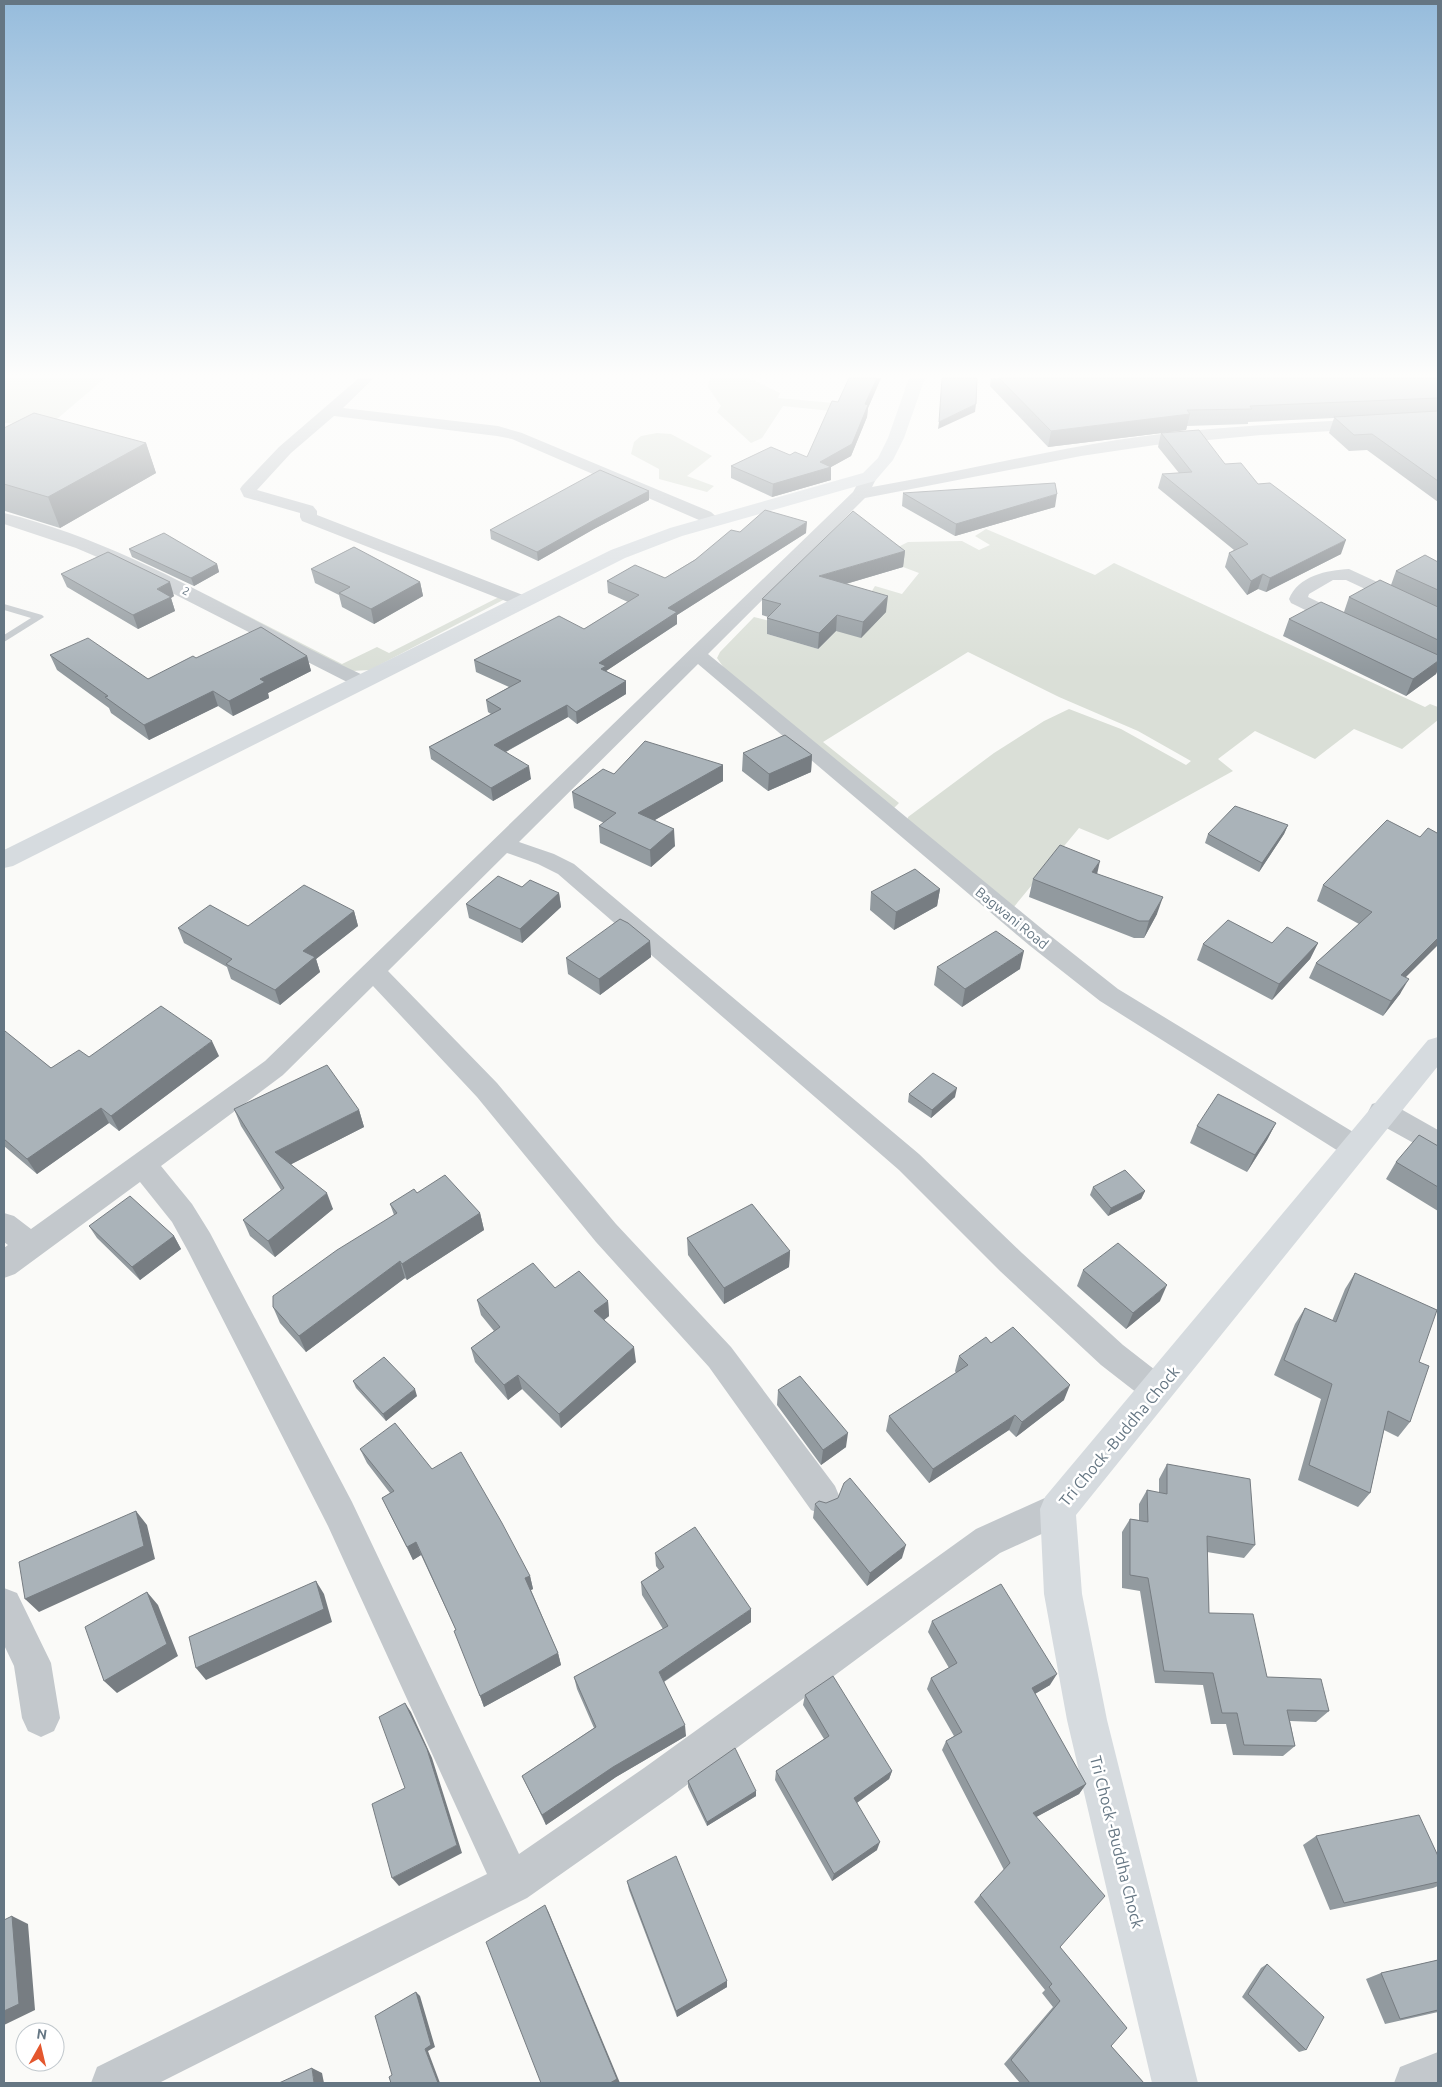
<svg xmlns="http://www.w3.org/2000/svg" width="1442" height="2087" font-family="Ubuntu,sans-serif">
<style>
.green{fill:#dadfd7}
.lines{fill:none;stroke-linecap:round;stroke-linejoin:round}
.lane{fill:#c3c8cc;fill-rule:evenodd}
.street{fill:#c3c8cc;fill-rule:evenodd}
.secondary{fill:#d6dbdf;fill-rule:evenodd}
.wall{fill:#929a9f}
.shaded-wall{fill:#777d82}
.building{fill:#aab3b9;stroke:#777d82}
.labels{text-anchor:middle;stroke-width:5;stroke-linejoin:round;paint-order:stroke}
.far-street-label{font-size:11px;fill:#657683;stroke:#fff}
.street-label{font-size:14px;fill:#657683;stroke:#fff}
.near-street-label{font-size:16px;fill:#657683;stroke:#fff}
</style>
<rect width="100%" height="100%" fill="#fafaf8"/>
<!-- green -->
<path class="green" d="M4 378H105L50 425 4 423Z
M710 378H749L780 393 778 398 834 403 831 411 783 406 762 438 751 443 717 412 721 406 708 387Z
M657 433 671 434 712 456 687 476 714 486 707 492 659 479V469L631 454 634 442 641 436Z
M986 529 1095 575 1114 563 1425 707 1430 704 1438 707V720L1402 749 1354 729 1315 759 1255 731 1218 759 1233 771 1108 840 1079 828 1013 908 907 822 908 817 994 753 1044 721 1069 709 1121 729 1186 765 1191 761 1138 731 1059 697 968 652 823 742 899 803 892 810 726 671 717 658 720 652 754 617 778 623 767 634 818 649 863 605 875 586 902 594 919 573 903 567 886 553 908 542 962 541 979 550 990 545 975 536Z
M209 596 342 664 377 647 389 653 499 597 505 599 370 670 352 671 339 667Z"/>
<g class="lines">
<!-- lane -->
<path class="lane" d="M4 604 42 615 44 617 4 642V635L31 618 4 610Z"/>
<!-- street -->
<path class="street" d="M359 378H374L343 408 498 426 522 433 711 512 721 521 718 525H706L699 520 512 439 497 436 334 416 291 453 257 490 313 506 317 511V515L528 597 530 601 528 605 521 607 302 521 300 517V513L244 497 240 489 242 486 279 447Z
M1438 415V425L1261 435 1155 445 1081 456 865 498 708 654 1047 933 1118 989 1363 1138 1367 1146 1363 1154 1353 1157 1343 1154 1100 1001 1029 945 698 664 519 842 554 854 574 864 919 1154 1022 1253 1123 1345 1168 1380 1173 1390 1168 1400 1157 1405 1146 1400 1101 1365 1000 1271 899 1170 558 874 538 864 507 853 388 971 497 1083 616 1224 731 1347 835 1486 840 1498 835 1510 823 1515 811 1510 709 1367 596 1242 477 1097 373 986 283 1075 161 1166 192 1204 210 1233 352 1502 519 1854 644 1768 976 1529 1058 1492 1070 1497 1075 1509 1070 1521 1000 1553 672 1796 527 1898 159 2083H91L97 2067 487 1874 328 1526 188 1251 172 1222 140 1182 15 1274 4 1278V1248L8 1245 4 1242V1213L14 1216 31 1229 265 1061 853 492 863 474H875L877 477 872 487C954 473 1035 453 1117 440 1223 424 1331 422 1438 415Z
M4 513C134 545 247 621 367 677L370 681 367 685 360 687 353 685 123 568 76 548 4 524Z
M1349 569 1438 610V623L1346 580H1333L1309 594 1308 597 1352 618 1354 622 1352 626 1345 628 1338 626 1291 603 1289 599C1298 576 1327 570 1349 569Z
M1382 1101 1392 1104 1438 1130V1154L1428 1151 1372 1120 1368 1112 1372 1104Z
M4 1588 17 1593 51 1663 60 1718 54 1731 41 1737 28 1731 22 1718 14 1666 4 1645Z
M1438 2052V2083H1394L1400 2067Z"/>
<!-- secondary -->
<path class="secondary" d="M909 378H925L904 438 893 460 875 481 682 536 625 558 13 866 4 868V850L611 550 670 528 863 473 878 458 888 438Z
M1438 1037V1066L1076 1515 1082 1594 1107 1720 1198 2083H1152L1067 1720 1044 1594 1040 1509 1045 1497 1428 1040Z"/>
</g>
<!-- wall -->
<path class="wall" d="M849 378H881L868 408 867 417 851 456 831 467V480L772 497 731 478V466L790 455 807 457 838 402Z
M991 378H1438V502L1367 450 1349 451 1329 433 1334 418 1248 422V424L1187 426 1186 430 1048 447 990 386Z
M4 428 146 443 156 473 60 528 5 511 4 512Z
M1161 433 1225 464 1258 484 1341 554 1266 592 1258 589 1247 595 1225 567 1229 553 1234 550 1158 488 1162 474 1179 473 1158 447Z
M649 491V500L594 529 538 561 491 539 490 530Z
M903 493 1055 507 955 536 902 506Z
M740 532 806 533 677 615V624L606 671 626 681V694L577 724 568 717 506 752 531 779 493 801 431 759 429 747 491 714 488 712 486 700 509 687 476 672 474 660 584 629 628 602 608 593 607 581 665 578Z
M129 549 217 564 219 572 194 586 132 557Z
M905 551 903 567 846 584 886 612 861 638 836 631 818 649 767 634V618L768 617 762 615V599Z
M1438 562V669L1436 674 1406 696 1283 636 1289 619 1344 612 1349 597 1391 585 1396 571Z
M311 569 420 582 423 596 374 624 342 607 339 595 315 583Z
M61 574 174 596 171 598 175 611 138 629 67 587Z
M50 655 148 679 196 658 307 656 311 671 268 693 269 698 233 716 218 706 149 740 111 713 109 708 57 670Z
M743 753 812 755 811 772 768 791 742 771Z
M723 765V781L655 820 675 846 651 867 600 843 599 826 604 823 574 808 572 792 614 774Z
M1387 820 1406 977 1400 994 1383 1016 1309 978 1316 963 1359 924 1317 901 1323 885Z
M1288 825 1284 834 1259 872 1205 843 1208 834Z
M1033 879 1157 914 1144 938H1134L1029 897Z
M522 887 559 893 561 907 522 943 469 918 466 904Z
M940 889 937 906 894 930 870 910 871 892Z
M354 911 358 926 316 959 320 972 280 1005 231 979 227 967 184 943 178 928 248 926Z
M650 941 651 957 600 995 568 974 566 958Z
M1318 943 1310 959 1272 1000 1197 960 1203 944Z
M937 967 1020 969 962 1007 934 985Z
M4 1032 51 1068 89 1057 219 1056 119 1131 109 1123 37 1174 4 1146Z
M909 1094 955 1097 931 1118 908 1102Z
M234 1109 359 1110 364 1127 291 1164 333 1209 275 1257 250 1236 243 1220 281 1190 241 1126Z
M1276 1123 1267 1140 1247 1172 1190 1143 1197 1126Z
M1438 1146V1211L1386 1179 1396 1162Z
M1093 1187 1145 1191 1141 1199 1108 1216 1090 1195Z
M417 1193 480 1213 484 1230 407 1280 405 1278 306 1352 280 1323 273 1307 394 1215 390 1204Z
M89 1226 174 1236 181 1249 140 1280 97 1238Z
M687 1238 790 1251 789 1267 724 1304 688 1255Z
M1083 1270 1160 1301 1126 1329 1077 1286Z
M1355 1273 1419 1362 1410 1422 1398 1437 1384 1430 1370 1493 1358 1507 1298 1480 1321 1399 1274 1375 1295 1324 1305 1308 1332 1321 1345 1289Z
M555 1288 608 1301 609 1316 604 1320 636 1362 561 1428 522 1389 508 1400 475 1362 471 1348 494 1331 481 1315 477 1300Z
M991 1343 1064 1400 1016 1437 1009 1430 929 1483 886 1431 889 1416 956 1373 955 1371 959 1356Z
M353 1381 417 1396 386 1421 356 1388Z
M778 1390 846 1447 821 1465 777 1405Z
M360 1449 432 1469 530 1576 533 1589 531 1590 558 1653 561 1665 484 1707 456 1630 421 1555 413 1560 382 1498 390 1493 367 1463Z
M1167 1464 1255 1545 1244 1558 1207 1552 1209 1613 1267 1677 1329 1711 1316 1722 1290 1721 1295 1746 1283 1756 1233 1755 1226 1724H1211L1203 1685 1155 1683 1140 1591 1122 1588V1532L1130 1519 1139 1520V1504L1147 1490 1159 1493V1479Z
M815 1504 902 1558 867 1586 813 1518Z
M655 1553 751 1622 664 1682 686 1736 616 1777 546 1825 522 1776 594 1728 577 1689 574 1677 663 1629 642 1595 641 1582 659 1570 656 1566Z
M932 1621 1050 1685 1035 1694 1086 1784 1079 1794 1036 1817 1060 1947 1111 2046 1144 2083H1020L1004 2064 1053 2007 1042 1993 1045 1990 974 1902 980 1895 1004 1870 942 1750 946 1741 954 1736 927 1689 931 1678 949 1668 928 1632Z
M805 1695 892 1771 889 1779 857 1803 877 1850 832 1881 775 1780 776 1771 824 1739 803 1705Z
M688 1781 756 1791V1796L707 1826 688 1787Z
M1316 1836 1438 1856V1886L1433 1888 1330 1910 1303 1845Z
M627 1881 727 1981V1987L677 2017 629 1890Z
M1438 1960V2012L1385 2024 1366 1979 1381 1973Z
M1267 1964 1306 2050 1299 2052 1242 1997 1261 1968Z"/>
<!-- shaded-wall -->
<path class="shaded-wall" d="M877 378H881L868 408 867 417 851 456 831 467V480L772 497 773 484 820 462 865 404Z
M976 404 975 412 938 429 939 422Z
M1190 414 1186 430 1048 447 1051 431Z
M146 443 156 473 60 528 48 497Z
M649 491V500L594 529 538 561 537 552 594 520Z
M1057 494 1055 507 955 536 956 524Z
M807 522 806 533 677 615V624L600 675 599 663 668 608Z
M1346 540 1341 554 1266 592 1270 578Z
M905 551 903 567 818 592 819 576Z
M217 564 219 572 194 586 191 578Z
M1263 574 1258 589 1247 595 1251 581Z
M170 582 174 596 171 598 175 611 138 629 133 615 157 589Z
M420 582 423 596 374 624 371 609Z
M888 596 886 612 861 638 863 622Z
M837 615 836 631 818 649 819 633Z
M307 656 311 671 268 693 269 698 233 716 229 701 260 679Z
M1438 661V669L1436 674 1406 696 1413 679Z
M626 681V694L577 724 576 712Z
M213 691 218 706 149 740 144 725Z
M567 705 568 717 496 757 494 745Z
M812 755 811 772 768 791 769 774Z
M723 765V781L639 829 638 813Z
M529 766 531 779 493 801 491 788Z
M1288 825 1284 834 1259 872 1262 863Z
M674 829 675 846 651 867 650 850Z
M1100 861 1096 879 1092 872Z
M940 889 937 906 894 930 896 912Z
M559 893 561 907 522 943 520 929Z
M1163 897 1157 914 1144 938 1149 921Z
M354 911 358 926 316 959 320 972 280 1005 275 990 303 951Z
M1438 938V945L1393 990 1401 975Z
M650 941 651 957 600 995 599 979Z
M1318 943 1310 959 1272 1000 1279 984Z
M1024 951 1020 969 962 1007 965 989Z
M1409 979 1400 994 1383 1016 1391 1001Z
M212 1041 219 1056 119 1131 111 1116Z
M957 1088 955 1097 931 1118 932 1110Z
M101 1108 109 1123 37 1174 27 1159Z
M359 1110 364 1127 282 1169 275 1152Z
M1276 1123 1267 1140 1247 1172 1255 1155Z
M1145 1191 1141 1199 1108 1216 1111 1208Z
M327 1193 333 1209 275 1257 268 1241Z
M480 1213 484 1230 407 1280 402 1264Z
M174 1236 181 1249 140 1280 132 1267Z
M790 1251 789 1267 724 1304V1288Z
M400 1261 405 1278 306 1352 299 1336Z
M1167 1285 1160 1301 1126 1329 1133 1313Z
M608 1301 609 1316 596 1326 594 1311Z
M634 1347 636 1362 561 1428 559 1414Z
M518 1375 522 1389 508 1400 504 1385Z
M1070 1385 1064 1400 1016 1437 1022 1422Z
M415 1389 417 1396 386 1421 383 1414Z
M1015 1415 1009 1430 929 1483 933 1469Z
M848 1433 846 1447 821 1465 823 1450Z
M136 1511 147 1525 155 1559 39 1612 25 1599Z
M416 1542 421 1555 413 1560 407 1547Z
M906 1545 902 1558 867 1586 870 1573Z
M530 1576 533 1589 529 1591 525 1578Z
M316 1581 324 1594 332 1622 206 1680 196 1668Z
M147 1592 158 1605 178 1656 117 1693 104 1681Z
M751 1609V1622L660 1684 659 1672Z
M558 1653 561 1665 484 1707 480 1696Z
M1057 1674 1050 1685 1026 1699 1032 1688Z
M405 1703 411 1712 432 1758 462 1853 399 1886 392 1878 457 1845Z
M685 1725 686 1736 616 1777 546 1825 542 1815 613 1767Z
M892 1771 889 1779 851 1807 854 1798Z
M1086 1784 1079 1794 1027 1822 1033 1813Z
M756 1791V1796L707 1826V1822Z
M880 1842 877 1850 832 1881 834 1874Z
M545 1905 549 1913 620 2083H610Z
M12 1916 28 1924 35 2010 4 2025V2011Z
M727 1981V1987L677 2017 676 2011Z
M416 1992 420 1996 435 2047 428 2051 440 2083H438L425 2049Z
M312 2068 322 2073 324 2083H314Z"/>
<!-- building -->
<path class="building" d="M849 378H877L865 404 868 405 852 444 820 462 831 467 773 484 731 466 771 447 790 455 795 452 807 457 832 401 838 402Z
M942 378H977L976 404 939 422Z
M999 378H1438V398L1250 406 1252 409 1187 410 1190 414 1051 431Z
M1438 411V481L1372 434 1354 435 1334 417Z
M34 413 146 443 48 497 4 484V428Z
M1199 430 1225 464 1241 463 1258 484 1270 483 1346 540 1270 578 1263 574 1251 581 1229 553 1248 544 1162 474 1192 472 1161 433Z
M600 470 649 491 594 520 537 552 490 530Z
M1055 483 1057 494 956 524 903 493Z
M765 510 807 522 668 608 677 612 599 663 606 666 601 669 626 681 576 712 567 705 494 745 529 766 491 788 429 747 501 709 486 700 521 681 474 660 559 616 584 629 639 595 607 581 635 565 665 578 695 560 731 530 740 532Z
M853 511 905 551 819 576 888 596 863 622 837 615 819 633 767 618 781 604 762 599Z
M164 533 217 564 191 578 129 549Z
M354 547 420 582 371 609 339 593 350 587 311 569Z
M108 552 170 582 157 589 171 597 133 615 61 574Z
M1425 555 1438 562V590L1396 571Z
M1380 580 1438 607V640L1349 597Z
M1321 602 1438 655V661L1413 679 1289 619Z
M261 627 307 656 260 679 265 682 229 701 213 691 144 725 105 697 108 696 50 655 88 638 148 679 193 656 196 658Z
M785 735 812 755 769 774 743 753Z
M645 741 723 765 638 813 674 829 650 850 599 826 616 813 572 792 603 769 614 774Z
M1235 806 1288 825 1262 863 1208 834Z
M1387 820 1420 837 1428 828 1437 833 1438 832V938L1401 975 1409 979 1391 1001 1316 963 1372 912 1323 885Z
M1060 845 1100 861 1092 872 1163 897 1149 921H1139L1033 879Z
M915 869 940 889 896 912 871 892Z
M498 876 522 887 530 880 559 893 520 929 466 904Z
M304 885 354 911 303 951 315 957 275 990 226 964 232 959 178 928 210 905 248 926Z
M620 919 628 923 650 941 599 979 566 958Z
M1228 920 1272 943 1287 927 1318 943 1279 984 1203 944Z
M996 931 1024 951 965 989 937 967Z
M161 1006 212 1041 111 1116 101 1108 27 1159 4 1139V1032L5 1031 51 1068 79 1050 89 1057Z
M327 1065 359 1110 275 1152 327 1193 268 1241 243 1220 284 1188 234 1109Z
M933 1073 957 1088 932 1110 909 1094Z
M1218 1094 1276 1123 1255 1155 1197 1126Z
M1419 1135 1438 1146V1187L1396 1162Z
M1125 1170 1145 1191 1111 1208 1093 1187Z
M445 1175 480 1213 402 1264 400 1261 299 1336 273 1307V1296L337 1250 397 1213 390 1204 414 1189 417 1193Z
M130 1196 174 1236 132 1267 89 1226Z
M752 1204 790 1251 724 1288 687 1238Z
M1118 1243 1167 1285 1133 1313 1083 1270Z
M533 1263 555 1288 579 1271 608 1301 594 1311 634 1347 559 1414 518 1375 504 1385 471 1348 500 1327 477 1300Z
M1355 1273 1437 1310 1419 1362 1429 1366 1410 1422 1388 1411 1370 1493 1309 1465 1332 1384 1284 1360 1305 1308 1336 1322Z
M1013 1327 1070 1385 1022 1422 1015 1415 933 1469 889 1416 968 1365 959 1356 986 1337 991 1343Z
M384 1357 415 1389 383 1414 353 1381Z
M800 1376 848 1433 823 1450 778 1390Z
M395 1423 432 1469 461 1452 502 1523 530 1576 525 1578 558 1653 480 1696 454 1631 456 1630 416 1542 407 1547 382 1498 394 1491 360 1449Z
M1167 1464 1250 1479 1255 1545 1207 1536 1209 1613 1253 1614 1267 1677 1321 1679 1329 1711 1287 1710 1295 1746 1244 1745 1237 1713H1222L1213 1673 1164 1671 1148 1578 1130 1575V1519L1148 1522 1147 1490 1167 1494Z
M850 1478 906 1545 870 1573 815 1504 819 1501 826 1503 838 1498 844 1483Z
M136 1511 144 1546 25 1599 19 1562Z
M695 1527 751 1609 659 1672 685 1725 613 1767 542 1815 522 1776 596 1727 574 1677 668 1626 641 1582 664 1567 655 1553Z
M316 1581 324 1609 196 1668 189 1637Z
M1001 1584 1057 1674 1032 1688 1086 1784 1033 1813 1105 1896 1060 1947 1127 2028 1111 2046 1144 2083H1030L1011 2060 1060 2001 1049 1987 1052 1984 980 1895 1010 1863 946 1741 962 1732 931 1678 957 1663 932 1621Z
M147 1592 167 1644 104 1681 85 1627Z
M833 1676 892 1771 854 1798 880 1842 834 1874 776 1771 829 1736 805 1695Z
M405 1703 427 1749 457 1845 392 1878 372 1804 405 1788 379 1717Z
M735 1748 756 1791 707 1822 688 1781Z
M1419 1815 1438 1856V1882L1344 1903 1316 1836Z
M676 1856 727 1981 676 2011 627 1881Z
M545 1905 617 2079 610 2083H541L486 1942Z
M12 1916 19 2004 4 2011V1920Z
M1438 1960V2010L1400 2019 1381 1973Z
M1267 1964 1324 2017 1306 2050 1248 1994Z
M416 1992 431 2045 425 2049 438 2083H391L389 2077 392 2075 375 2016Z
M312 2068 314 2083H279Z"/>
<!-- sky -->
<linearGradient id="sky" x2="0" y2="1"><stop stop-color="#96bcdc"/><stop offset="0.56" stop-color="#fdfdfc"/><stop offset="1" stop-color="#fdfdfc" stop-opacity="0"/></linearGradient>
<rect width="1442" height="670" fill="url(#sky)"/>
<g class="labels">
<!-- far-street labels -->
<g class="far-street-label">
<text transform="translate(186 591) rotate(28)" y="4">2</text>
</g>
<!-- street labels -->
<g class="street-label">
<text transform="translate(1012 918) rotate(39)" y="5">Bagwani Road</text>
</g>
<!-- near-street labels -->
<g class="near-street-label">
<text transform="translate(1119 1436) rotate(-50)" y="6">Tri Chock -Buddha Chock</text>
<text transform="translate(1117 1842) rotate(76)" y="6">Tri Chock -Buddha Chock</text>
</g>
</g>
<!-- border -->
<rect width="1442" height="2087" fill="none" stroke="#657683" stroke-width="10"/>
<!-- north arrow -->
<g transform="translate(40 2047) rotate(8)"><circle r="24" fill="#ffffff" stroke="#c1c8cd"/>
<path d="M0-4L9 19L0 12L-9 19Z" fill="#e4572e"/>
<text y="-8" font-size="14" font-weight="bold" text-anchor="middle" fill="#657683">N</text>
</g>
</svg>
